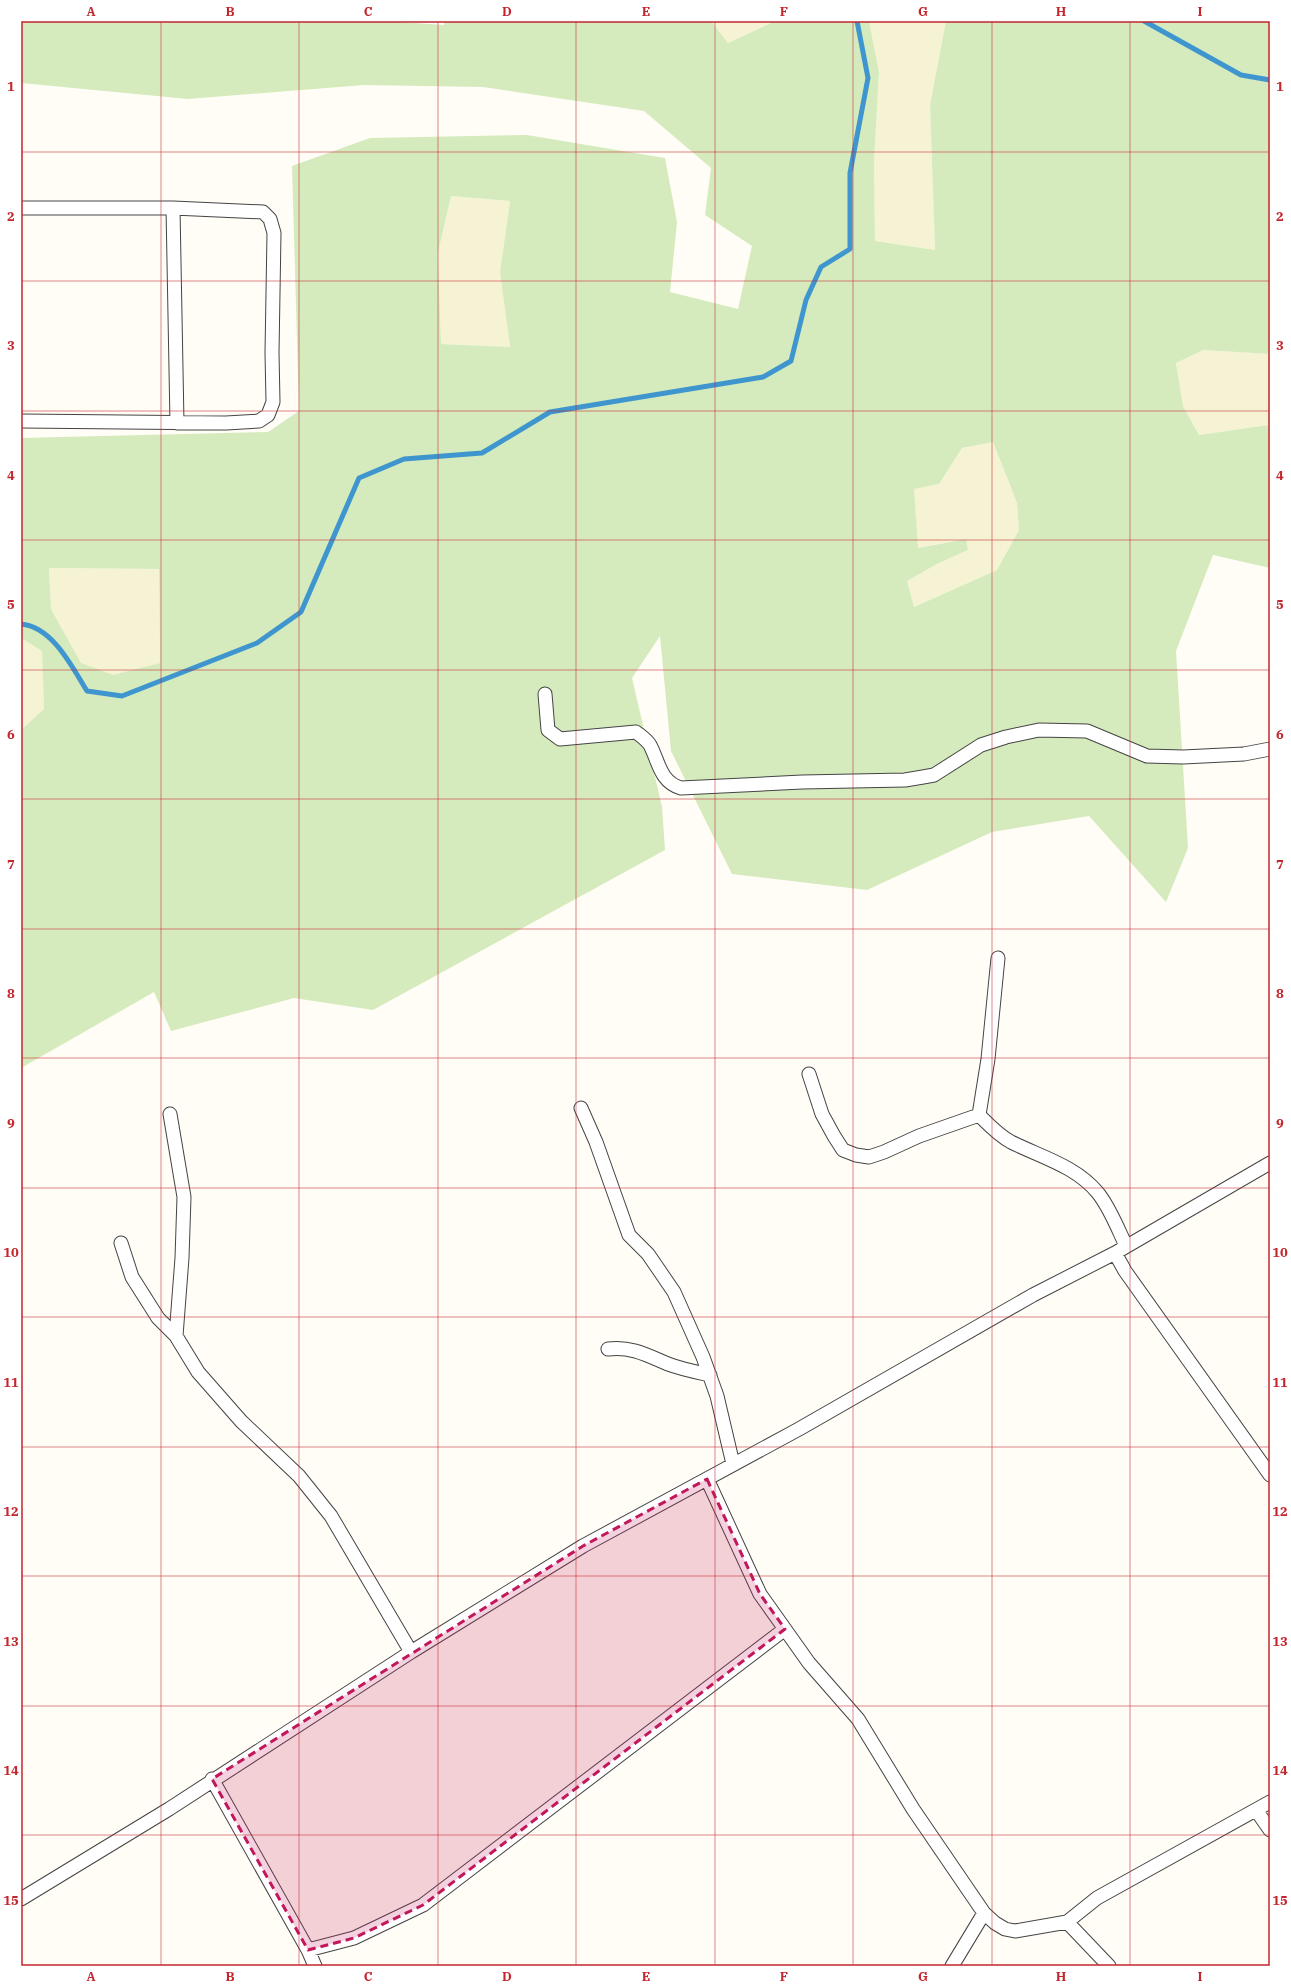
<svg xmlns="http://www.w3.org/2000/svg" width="1291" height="1987" font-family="'IBM Plex Serif',serif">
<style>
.farmland{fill:#f6f3d4}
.green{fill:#d5ebbd;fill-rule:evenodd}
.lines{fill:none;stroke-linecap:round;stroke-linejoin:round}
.stream{stroke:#3f96cf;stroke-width:5}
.street-casing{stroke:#444;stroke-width:15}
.street{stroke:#fff;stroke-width:13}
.marked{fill:#c2185b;fill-opacity:0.2;stroke:#c2185b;stroke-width:3;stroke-dasharray:8 5;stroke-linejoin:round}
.grid{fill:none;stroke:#c4262e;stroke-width:1;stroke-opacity:0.55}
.neatline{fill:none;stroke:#c4262e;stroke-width:1.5}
.grid-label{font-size:13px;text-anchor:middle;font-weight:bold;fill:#c4262e}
</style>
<rect width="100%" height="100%" fill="#fffdf5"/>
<!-- farmland -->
<path class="farmland" d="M711 21H775L728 43Z
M869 21H946L930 105 935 250 875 241 874 162 879 72Z
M451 196 510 201 500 272 510 347 441 344 438 253Z
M1203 350 1270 354 1268 425 1199 435 1183 406 1176 363Z
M993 442 1017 503 1019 530 997 570 914 607 907 581 937 564 968 550 965 539 917 548 914 489 939 484 962 448Z
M49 568 159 569 160 663 113 676 81 663 51 609Z
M21 638 42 651 44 709 21 730Z"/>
<!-- green -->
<path class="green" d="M21 21H384L444 25 445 21H711L728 43 775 21H869L879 72 874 162 875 241 935 250 930 105 946 21H1270V354L1203 350 1176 363 1183 406 1199 435 1268 425 1270 386V568L1213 555 1176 651 1188 848 1166 902 1089 816 992 832 867 890 732 874 671 751 660 636 632 678 662 807 665 850 373 1010 294 998 171 1031 154 992 21 1068V730L44 709 42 651 21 638V438L268 432 299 411 292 166 370 138 527 135 665 158 677 222 670 292 738 309 752 246 705 215 711 168 644 111 483 87 364 85 188 99 21 83ZM451 196 510 201 500 272 510 347 441 344 438 253ZM993 442 1017 503 1019 530 997 570 914 607 907 581 937 564 968 550 966 539 918 548 914 489 939 484 962 448ZM49 568 159 569 160 663 113 675 81 663 51 609Z"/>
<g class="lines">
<!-- stream -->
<path class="stream" d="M1144 21 1241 75 1270 80
M21 624C53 627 72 667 87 691L122 696 257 643 301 612 359 478 404 459 482 453 550 412 763 377 791 361 806 300 821 267 850 249V173L868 78 857 21"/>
<!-- street casing -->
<g class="street-casing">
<path id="street" d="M21 208H173L263 212 270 219 274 233 272 353 273 402 268 415 259 421 226 423 21 421
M173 208 177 423
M545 694 548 730 560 739 636 732C641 736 647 740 650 745 659 762 660 782 681 788L802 782 905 780 923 777 934 775 981 745 1006 737 1039 730 1087 731 1147 756 1183 757 1244 754 1270 749
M998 958 988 1059 979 1115C989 1125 998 1135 1011 1142 1041 1157 1076 1166 1098 1193 1110 1208 1118 1229 1126 1246
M809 1074 822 1114 834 1136 843 1150 856 1155 869 1157 884 1152 919 1136 979 1115
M581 1108 596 1142 629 1235 648 1254 674 1292 703 1357 717 1396 733 1464
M170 1114 184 1197 182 1258 176 1336 198 1372 241 1421 299 1476 331 1516 411 1652
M121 1243 132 1277 158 1318 176 1336
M1115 1253 1125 1271 1270 1475
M608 1349C631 1346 647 1355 668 1364 681 1369 696 1372 710 1375
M707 1479 760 1594 809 1663 858 1719 913 1809 984 1913 995 1923 1005 1929 1015 1931 1067 1922 1097 1898 1270 1802
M212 1779 308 1950 315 1966
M1256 1810 1270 1830
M21 1899 169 1809 411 1652 583 1546 799 1429 1033 1295 1115 1253 1270 1163
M1067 1922 1109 1966
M308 1950 354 1938 423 1905 785 1629
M952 1966 984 1913"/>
</g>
<!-- street -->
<use href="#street" class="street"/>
</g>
<!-- marked area -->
<path class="marked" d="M707 1479 760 1594 785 1629 423 1905 354 1938 308 1950 212 1779 583 1546Z"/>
<!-- grid -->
<path class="grid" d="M161 21V1966M299 21V1966M438 21V1966M576 21V1966M715 21V1966M853 21V1966M992 21V1966M1130 21V1966M21 152H1270M21 281H1270M21 411H1270M21 540H1270M21 670H1270M21 799H1270M21 929H1270M21 1058H1270M21 1188H1270M21 1317H1270M21 1447H1270M21 1576H1270M21 1706H1270M21 1835H1270"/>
<!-- border -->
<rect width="1291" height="1987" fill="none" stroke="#ffffff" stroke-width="44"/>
<rect x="22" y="22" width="1247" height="1943" class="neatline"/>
<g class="grid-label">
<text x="91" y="16">A</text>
<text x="230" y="16">B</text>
<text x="368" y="16">C</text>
<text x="507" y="16">D</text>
<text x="646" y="16">E</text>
<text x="784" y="16">F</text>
<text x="923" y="16">G</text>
<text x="1061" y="16">H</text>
<text x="1200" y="16">I</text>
<text x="11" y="91">1</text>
<text x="1280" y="91">1</text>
<text x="11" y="221">2</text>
<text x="1280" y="221">2</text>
<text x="11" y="350">3</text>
<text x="1280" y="350">3</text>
<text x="11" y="480">4</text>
<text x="1280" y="480">4</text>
<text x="11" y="609">5</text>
<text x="1280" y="609">5</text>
<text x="11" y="739">6</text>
<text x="1280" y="739">6</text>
<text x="11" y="869">7</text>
<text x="1280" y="869">7</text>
<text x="11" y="998">8</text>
<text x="1280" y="998">8</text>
<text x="11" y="1128">9</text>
<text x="1280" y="1128">9</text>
<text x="11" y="1257">10</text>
<text x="1280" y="1257">10</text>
<text x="11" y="1387">11</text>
<text x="1280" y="1387">11</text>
<text x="11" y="1516">12</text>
<text x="1280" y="1516">12</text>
<text x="11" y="1646">13</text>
<text x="1280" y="1646">13</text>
<text x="11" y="1775">14</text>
<text x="1280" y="1775">14</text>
<text x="11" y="1905">15</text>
<text x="1280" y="1905">15</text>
<text x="91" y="1981">A</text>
<text x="230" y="1981">B</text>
<text x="368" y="1981">C</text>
<text x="507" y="1981">D</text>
<text x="646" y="1981">E</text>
<text x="784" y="1981">F</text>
<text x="923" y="1981">G</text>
<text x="1061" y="1981">H</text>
<text x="1200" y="1981">I</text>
</g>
</svg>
